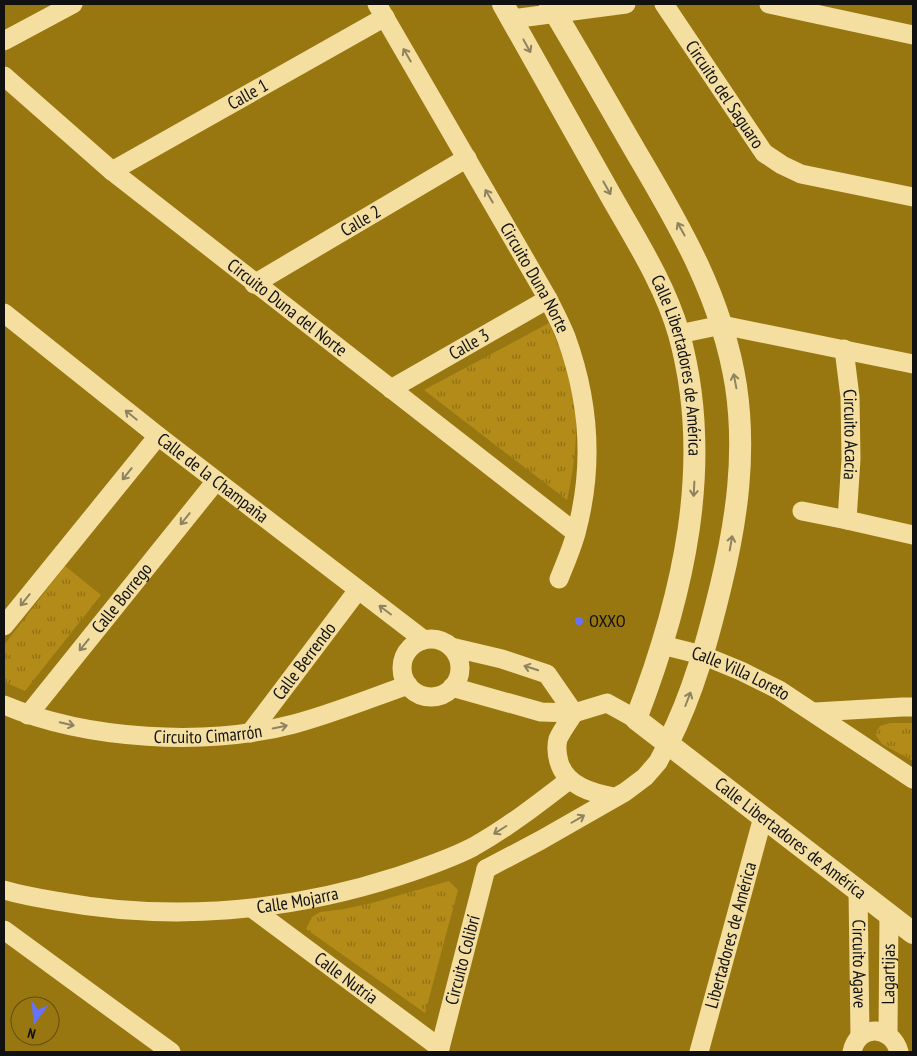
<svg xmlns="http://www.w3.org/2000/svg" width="917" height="1056" font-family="'PT Sans Narrow',sans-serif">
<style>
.park{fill:url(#park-tufts)}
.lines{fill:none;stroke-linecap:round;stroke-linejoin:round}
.minor{stroke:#f4dfa1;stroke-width:19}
.tertiary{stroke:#f4dfa1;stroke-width:22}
.oneway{stroke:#8e8260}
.poi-dot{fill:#6472ff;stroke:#987710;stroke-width:2}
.labels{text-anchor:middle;stroke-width:5;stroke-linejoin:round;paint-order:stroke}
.street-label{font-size:18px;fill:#111;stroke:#987710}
.poi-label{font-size:18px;fill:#111;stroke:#987710;text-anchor:start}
</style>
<defs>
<pattern id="park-tufts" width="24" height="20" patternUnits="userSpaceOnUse" patternTransform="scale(1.25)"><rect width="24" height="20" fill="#b28b18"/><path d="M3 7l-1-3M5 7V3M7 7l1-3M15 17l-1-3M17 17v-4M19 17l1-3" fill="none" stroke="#8f7014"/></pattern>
</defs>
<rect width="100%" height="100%" fill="#987710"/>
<!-- park -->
<path class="park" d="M549 323C556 340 564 357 569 374 581 415 576 460 567 500L424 390Z
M65 566 101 595 25 691 4 682V645Z
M890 723H913V761L882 744 875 734 880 726Z
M449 881 458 890 425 1013 306 929 312 917 320 912 344 909 372 903Z"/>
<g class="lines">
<!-- minor -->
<g class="minor">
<path id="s1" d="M377 4 548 299C554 311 561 324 566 337 589 400 594 467 576 533 572 548 565 564 559 579"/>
<path id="s2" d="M664 4 764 153 782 165 801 174 913 197"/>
<path d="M769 4 913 35"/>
<path d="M512 19 626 4"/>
<path d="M4 41 73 4"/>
<path id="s3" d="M4 76 112 171 576 533"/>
<path id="s4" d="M112 171 385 17"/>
<path id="s5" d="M254 284 467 158"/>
<path id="s6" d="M4 313 158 436 424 640"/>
<path d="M679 334 722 325 913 364"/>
<path id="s7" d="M844 349 850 397 851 459 847 520 913 535"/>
<path id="s8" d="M391 389 548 299"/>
<path d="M802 511 847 520"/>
<path d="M4 626 158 436"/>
<circle cx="431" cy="668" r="29"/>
<path id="s9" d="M662 645 702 655 741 671 779 690 913 779"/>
<path d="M451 647 502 659 547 674 574 713"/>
<path d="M452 687 541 712 574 713 607 703 636 719"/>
<path id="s10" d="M4 705C87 740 206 747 294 724 332 714 371 698 408 685"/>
<path d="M815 712 902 707H913"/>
<path d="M574 713C569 721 562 730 558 739 556 747 557 755 559 762 566 786 592 793 614 797"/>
<path id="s11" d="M28 715 216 481"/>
<path id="s12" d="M250 733 358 590"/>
<path d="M486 869 541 840 625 792 645 777 658 762 668 743"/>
<path id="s13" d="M4 890C21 895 38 898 56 901 171 922 288 912 399 876 423 868 450 859 473 847 507 828 538 804 569 780"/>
<path id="s14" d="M858 890 860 1036"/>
<path id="s15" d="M253 909 440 1048"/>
<path d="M4 930 171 1052"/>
<path id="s16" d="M888 1034 889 914"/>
<path id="s17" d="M439 1052 486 869"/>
<path id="s18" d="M699 1052 763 817"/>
<path d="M852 1052C858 1023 892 1025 899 1052"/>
</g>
<!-- tertiary -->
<g class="tertiary">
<path id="s19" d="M503 4C539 68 575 132 611 196 636 240 665 285 679 334 715 464 683 597 636 719L913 933"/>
<path d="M550 4C579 53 608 103 636 152 681 228 722 298 736 386 746 454 737 519 721 585 708 639 693 694 668 743"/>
</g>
</g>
<!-- one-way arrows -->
<defs><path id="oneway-shaft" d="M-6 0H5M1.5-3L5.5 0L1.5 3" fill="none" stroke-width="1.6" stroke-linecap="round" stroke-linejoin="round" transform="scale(1.25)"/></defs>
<g class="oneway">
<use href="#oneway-shaft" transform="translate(527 46) rotate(61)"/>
<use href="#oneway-shaft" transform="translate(407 55) rotate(-120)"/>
<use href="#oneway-shaft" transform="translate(607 188) rotate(61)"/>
<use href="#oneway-shaft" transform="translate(489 196) rotate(-120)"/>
<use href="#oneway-shaft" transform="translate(681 229) rotate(-119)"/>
<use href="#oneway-shaft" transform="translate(735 381) rotate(-101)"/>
<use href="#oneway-shaft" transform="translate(131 415) rotate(-141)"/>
<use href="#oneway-shaft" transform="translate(127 474) rotate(129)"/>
<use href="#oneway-shaft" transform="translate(694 489) rotate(93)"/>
<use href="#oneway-shaft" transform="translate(185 519) rotate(129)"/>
<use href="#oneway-shaft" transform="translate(731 543) rotate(-80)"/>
<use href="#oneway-shaft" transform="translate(25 600) rotate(129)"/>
<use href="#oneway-shaft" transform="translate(385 610) rotate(-143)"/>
<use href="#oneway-shaft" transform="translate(84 645) rotate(129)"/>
<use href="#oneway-shaft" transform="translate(531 668) rotate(-162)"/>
<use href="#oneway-shaft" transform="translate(688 699) rotate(-69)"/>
<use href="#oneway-shaft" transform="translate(67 724) rotate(13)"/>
<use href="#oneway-shaft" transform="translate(280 727) rotate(-11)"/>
<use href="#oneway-shaft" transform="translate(578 819) rotate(-30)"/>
<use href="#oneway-shaft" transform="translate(500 830) rotate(148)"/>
</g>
<!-- markers -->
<circle class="poi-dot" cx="579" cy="621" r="5"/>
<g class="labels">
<!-- street labels -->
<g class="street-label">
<text dy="6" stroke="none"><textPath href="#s4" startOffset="156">Calle 1</textPath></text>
<text dy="6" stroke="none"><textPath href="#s2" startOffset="109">Circuito del Saguaro</textPath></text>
<text dy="6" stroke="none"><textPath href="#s5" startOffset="124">Calle 2</textPath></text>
<text dy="6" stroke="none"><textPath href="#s1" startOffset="316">Circuito Duna Norte</textPath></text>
<text dy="6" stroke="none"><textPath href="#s3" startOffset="366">Circuito Duna del Norte</textPath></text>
<text dy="6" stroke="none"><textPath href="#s8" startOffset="90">Calle 3</textPath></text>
<text dy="6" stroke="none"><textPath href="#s19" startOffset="405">Calle Libertadores de América</textPath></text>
<text dy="6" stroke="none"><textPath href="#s7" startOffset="86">Circuito Acacia</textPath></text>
<text dy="6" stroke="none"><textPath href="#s6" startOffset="266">Calle de la Champaña</textPath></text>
<text dy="6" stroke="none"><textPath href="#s11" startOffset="150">Calle Borrego</textPath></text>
<text dy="6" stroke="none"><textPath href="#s12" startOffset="90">Calle Berrendo</textPath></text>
<text dy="6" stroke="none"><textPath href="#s9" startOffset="84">Calle Villa Loreto</textPath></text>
<text dy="6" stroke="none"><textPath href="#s10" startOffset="208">Circuito Cimarrón</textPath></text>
<text dy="6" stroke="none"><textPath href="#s19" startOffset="964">Calle Libertadores de América</textPath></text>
<text dy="6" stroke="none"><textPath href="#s13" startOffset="296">Calle Mojarra</textPath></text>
<text dy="6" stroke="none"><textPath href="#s18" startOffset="121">Libertadores de América</textPath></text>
<text dy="6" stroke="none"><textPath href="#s17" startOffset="95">Circuito Colibrí</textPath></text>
<text dy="6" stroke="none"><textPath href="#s14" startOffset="74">Circuito Agave</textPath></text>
<text dy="6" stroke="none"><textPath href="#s16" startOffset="60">Lagartijas</textPath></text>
<text dy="6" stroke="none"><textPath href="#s15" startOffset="116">Calle Nutria</textPath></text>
</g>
<!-- poi labels -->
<g class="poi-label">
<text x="589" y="627">OXXO</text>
</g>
</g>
<!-- border -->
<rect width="917" height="1056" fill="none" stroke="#111111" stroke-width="10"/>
<!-- north arrow -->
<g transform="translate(35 1021) rotate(195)"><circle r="24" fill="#987710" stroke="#624e10"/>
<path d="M0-4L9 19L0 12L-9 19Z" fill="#6472ff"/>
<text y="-8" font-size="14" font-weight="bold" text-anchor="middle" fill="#111111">N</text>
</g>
</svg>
